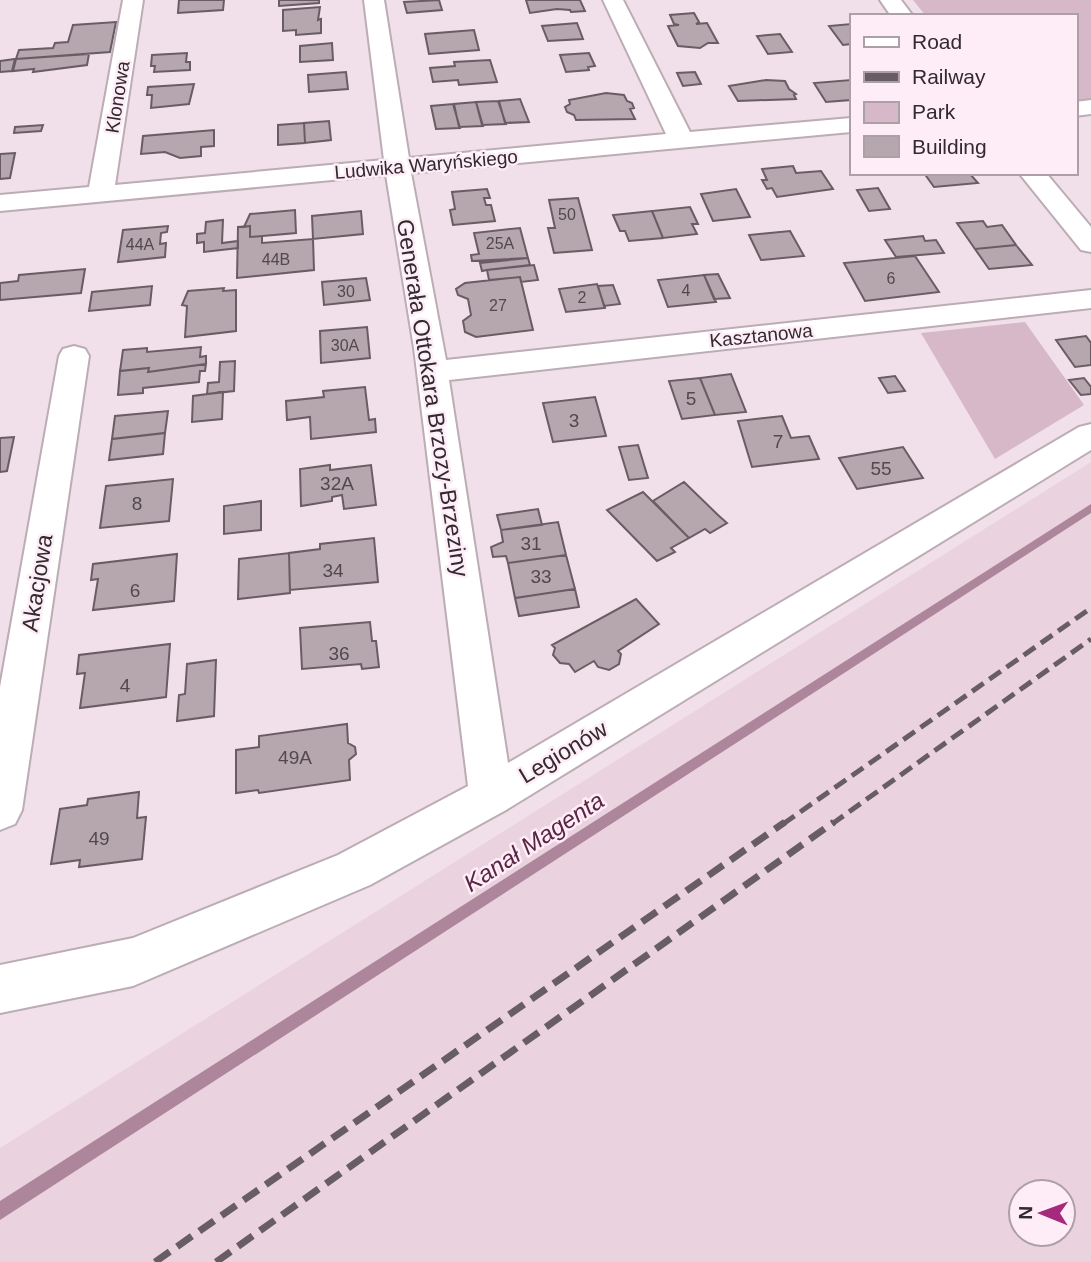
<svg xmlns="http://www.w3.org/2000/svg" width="1091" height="1262" font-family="Arial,sans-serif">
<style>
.built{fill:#ead2df;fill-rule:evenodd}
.green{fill:#d6b8c8}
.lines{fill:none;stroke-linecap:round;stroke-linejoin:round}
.stream{fill:#ad869c;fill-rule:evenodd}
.building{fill:#b6a6ae;stroke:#6a5c64;stroke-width:2}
.minor-casing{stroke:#bcacb4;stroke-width:4}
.minor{fill:#fff;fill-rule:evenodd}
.rail-far1{stroke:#675d63;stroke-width:5;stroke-dasharray:14 7;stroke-linecap:butt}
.rail{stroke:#675d63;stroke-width:7;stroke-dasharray:18 9;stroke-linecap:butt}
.labels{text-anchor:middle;stroke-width:5;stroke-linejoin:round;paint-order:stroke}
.far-number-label{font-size:16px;fill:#52494e}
.far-street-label{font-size:19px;fill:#312a2e;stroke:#feedf6}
.number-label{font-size:19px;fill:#52494e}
.street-label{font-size:23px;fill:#312a2e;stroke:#feedf6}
.water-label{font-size:24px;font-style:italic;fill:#582544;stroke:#feedf6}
</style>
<rect width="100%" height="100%" fill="#f1e0e9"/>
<!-- built -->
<path class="built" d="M1091 462V1262H0V1148ZM1021 1192H1063V1234H1021Z"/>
<!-- green -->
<path class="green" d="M913 0H1091V101L1075 103V16H926Z
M1025 322 1084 405 995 459 921 333Z"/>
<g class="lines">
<!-- stream -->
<path class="stream" d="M1091 504V513L0 1220V1201Z"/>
</g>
<!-- building -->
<path class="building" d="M179 0H224L223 10 178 13Z
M279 0H319V3L279 6Z
M439 0 442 10 407 13 404 2Z
M526 0H580L585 11 571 12 570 10 557 9 530 13Z
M320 7 318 20 321 19V33L296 35V30L283 31V10Z
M694 13 699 22 696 24 707 23 718 43H708L700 48 678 46 668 26 679 25 674 24 670 15Z
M116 22 110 52 16 59 19 50 53 48 55 43 68 42 73 25Z
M577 23 583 39 548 41 542 26Z
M851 24V44L843 45 829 26Z
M474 30 479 50 429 54 425 34Z
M780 34 792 52 768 54 757 36Z
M332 43 333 60 300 62V46Z
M187 53 186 62H190V70L154 72 155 66H151L152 55Z
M589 53 595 66 588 67 589 70 566 72 560 55Z
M89 54 87 65 33 72 34 69 13 71 16 59Z
M15 59 12 71 0 72V61Z
M490 60 497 82 459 85 458 80 433 82 430 68 455 66 454 62Z
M346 72 348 89 309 92 308 75Z
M695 72 701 84 683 86 677 73Z
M766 80 785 81 789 89 796 94 794 95 796 99 738 101 729 86Z
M851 80V100L826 102 814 83Z
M194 84 189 104 151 108 152 95H147L148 87Z
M606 93 624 95 627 101 632 103 634 108 630 109 635 119 576 120 574 115 567 112 565 107 570 104 569 100Z
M520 99 529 122 505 123 499 101Z
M498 101 506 124 482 125 476 102Z
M476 102 483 126 459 127 454 104Z
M453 104 460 128 436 129 431 106Z
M329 121 331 140 305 143 304 123Z
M304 123 305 143 278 145V125Z
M43 125 41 131 14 133 15 127Z
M214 130V146L201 147V156L180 158 165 152 141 154 143 136Z
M15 153 10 178 0 179V154Z
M793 166 796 173 821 171 833 189 777 197 772 188 767 189 762 180H767L762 169Z
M924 173H966L971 175 978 183 934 187Z
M878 188 890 209 869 211 857 190Z
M487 189 490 198H484L486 205H491L495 221 453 225 450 210 455 209 452 192Z
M736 189 750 217 713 221 701 194Z
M578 198 592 250 554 253 548 228H555L549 200Z
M690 207 698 224H692L697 234 663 238 652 211Z
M295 210 296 233 250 237V226L244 227 250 214Z
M361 211 363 234 313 239 312 216Z
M652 211 663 238 629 241 625 231H620L613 215Z
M223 220 222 243 238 241V248L204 252V242L197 243V234L205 233 206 222Z
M983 221 987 227 1002 225 1016 245 975 249 957 223Z
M168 226 167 232 161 233 160 244 166 243 165 257 118 262 123 230Z
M250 226V237L262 236V243L313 239 314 270 237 278 238 227Z
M520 228 528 258 472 261 471 255 479 254 474 233Z
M790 231 804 256 761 260 749 235Z
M923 236 925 241 936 240 944 253 896 257 885 240Z
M1016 245 1032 265 989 269 975 249Z
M915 256 939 292 865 301 844 263Z
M528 258 530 265 487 270 482 271 480 263Z
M534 265 538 280 521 282 520 277 489 280 487 270Z
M85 269 81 293 0 300V283L18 281 19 275Z
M718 274 730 298 714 299 704 275Z
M704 275 716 302 668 307 658 280Z
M520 277 533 330 476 337 465 332 463 321 471 315 468 299 458 295 456 289 465 283Z
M366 278 370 300 324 305 322 282Z
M597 284 605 308 566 312 559 289Z
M613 285 620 304 604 306 598 286Z
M152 286 150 305 89 311 92 292Z
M224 288 223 291 236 290V331L185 337 187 306 182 305 188 291Z
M367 327 370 358 321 363 320 331Z
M1086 336 1091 343V365L1075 367 1056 340Z
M201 347 200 357 206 356V364L148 372 149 368 120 371 123 350 147 348V352Z
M235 361 234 391 207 394 208 383 219 382 220 362Z
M206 364 205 371H200L199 382 143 388V393L118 395 120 371 149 368 148 372Z
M731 374 746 412 715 415 700 378Z
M895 376 905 391 888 393 879 378Z
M700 378 715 415 682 419 669 381Z
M1084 378 1091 387V394L1081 395 1069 380Z
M365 387 369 420 375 419 376 432 311 439 310 417 287 420 286 401 324 397 323 391Z
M223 392 222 419 192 422 193 396Z
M595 397 606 436 553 442 543 403Z
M168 411 165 433 112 439 115 416Z
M782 416 791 438 809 436 819 459 752 467 738 421Z
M165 433 163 454 109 460 112 439Z
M14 437 7 471 0 472V438Z
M638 445 648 478 629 480 619 447Z
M903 447 923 478 857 489 839 458Z
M330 465V470L371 465 376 505 344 509 342 495 332 497V501L301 506 300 469Z
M173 479 169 521 100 528 106 486Z
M684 482 718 515 727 523 710 533 705 529 689 538 653 501Z
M643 492 689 538 671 548 675 552 657 561 607 510Z
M261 501V530L224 534V506Z
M538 509 542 525 501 530 497 515Z
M558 522 566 555 508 563 506 556 493 557 491 547 503 542 501 530Z
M374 538 378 582 290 590 289 553 320 549V544Z
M289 553 290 593 238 599 239 559Z
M177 554 174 601 93 610 98 579 91 580 93 564Z
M566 555 575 589 515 598 508 563Z
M575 589 579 607 519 616 515 598Z
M636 599 659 624 618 651 621 654 619 664 609 670 598 667 594 661 575 672 569 664 560 663 553 655 555 648 552 645Z
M370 622 372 641H376L379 667 362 669 361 664 302 669 300 628Z
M170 644 166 697 80 708 85 673 77 674 79 655Z
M216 660 214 716 177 721 179 695 185 694 187 664Z
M347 724 348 743 355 747 356 754 349 760 350 780 259 793 258 790 236 793V750L259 747V736Z
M139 792 137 818 146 817 142 859 79 867 80 860 51 864 60 809 87 805 88 799Z"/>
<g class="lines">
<!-- minor casing -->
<g class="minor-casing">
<path id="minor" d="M123 0H143L115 185 384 160 364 0H384L409 158 666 134 603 0H623L690 132 851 118V132L411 173 446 360 1091 290V308L449 380 508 763 1079 427 1091 424V450L506 810 370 885 133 986 0 1013V965L133 938 338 855 468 786 414 348 386 175 0 211V195L89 187Z
M880 0H901L913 16H891Z
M1091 100V114L1075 116V102Z
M1019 173H1046L1091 227V252L1081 250Z
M74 346 85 349 89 356 22 810 15 824 0 830V687L59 356 63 349Z"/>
</g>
<!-- minor -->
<use href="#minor" class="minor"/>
<!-- rail-far1 -->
<path class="rail-far1" d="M783 824 1091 608
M832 824 1091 639"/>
<!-- rail -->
<path class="rail" d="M155 1262 785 822
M216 1262 834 822"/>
</g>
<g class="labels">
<!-- far-number labels -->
<g class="far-number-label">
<text x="567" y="220">50</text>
<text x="500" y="249">25A</text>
<text x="140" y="250">44A</text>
<text x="276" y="265">44B</text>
<text x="891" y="284">6</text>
<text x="686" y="296">4</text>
<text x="346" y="297">30</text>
<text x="582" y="303">2</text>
<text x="498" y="311">27</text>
<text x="345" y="351">30A</text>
</g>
<!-- far-street labels -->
<g class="far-street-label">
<text transform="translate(117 97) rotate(-81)" y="7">Klonowa</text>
<text transform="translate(426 164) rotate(-5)" y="7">Ludwika Waryńskiego</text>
<text transform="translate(761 335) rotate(-6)" y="7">Kasztanowa</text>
</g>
<!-- number labels -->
<g class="number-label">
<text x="691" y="405">5</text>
<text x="574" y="427">3</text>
<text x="778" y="448">7</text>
<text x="881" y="475">55</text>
<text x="337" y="490">32A</text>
<text x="137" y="510">8</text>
<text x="531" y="550">31</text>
<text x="333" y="577">34</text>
<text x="541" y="583">33</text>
<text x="135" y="597">6</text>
<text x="339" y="660">36</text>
<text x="125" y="692">4</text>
<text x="295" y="764">49A</text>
<text x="99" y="845">49</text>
</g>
<!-- street labels -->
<g class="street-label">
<text transform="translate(433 398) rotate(81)" y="8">Generała Ottokara Brzozy-Brzeziny</text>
<text transform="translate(37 583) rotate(-81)" y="8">Akacjowa</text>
<text transform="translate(563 752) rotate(-31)" y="8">Legionów</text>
</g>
<!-- water labels -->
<g class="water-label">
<text transform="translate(534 842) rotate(-33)" y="8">Kanał Magenta</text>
</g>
</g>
<!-- legend -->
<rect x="850" y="14" width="228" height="161" fill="#feedf6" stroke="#ac9fa6" stroke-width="2"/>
<rect x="864" y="37" width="35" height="10" fill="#ffffff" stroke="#ac9fa6" stroke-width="2"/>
<text x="912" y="49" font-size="21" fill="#312a2e">Road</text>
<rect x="864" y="72" width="35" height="10" fill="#675d63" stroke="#ac9fa6" stroke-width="2"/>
<text x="912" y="84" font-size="21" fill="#312a2e">Railway</text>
<rect x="864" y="102" width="35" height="21" fill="#d6b8c8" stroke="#ac9fa6" stroke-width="2"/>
<text x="912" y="119" font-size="21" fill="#312a2e">Park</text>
<rect x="864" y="136" width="35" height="21" fill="#b6a6ae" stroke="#ac9fa6" stroke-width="2"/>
<text x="912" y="154" font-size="21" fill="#312a2e">Building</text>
<!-- north arrow -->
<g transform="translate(1042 1213) rotate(271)"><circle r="33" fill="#feedf6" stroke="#ac9fa6" stroke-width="2"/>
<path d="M0-5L12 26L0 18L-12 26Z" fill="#a5297c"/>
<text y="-10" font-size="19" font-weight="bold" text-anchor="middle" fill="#312a2e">N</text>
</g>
</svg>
